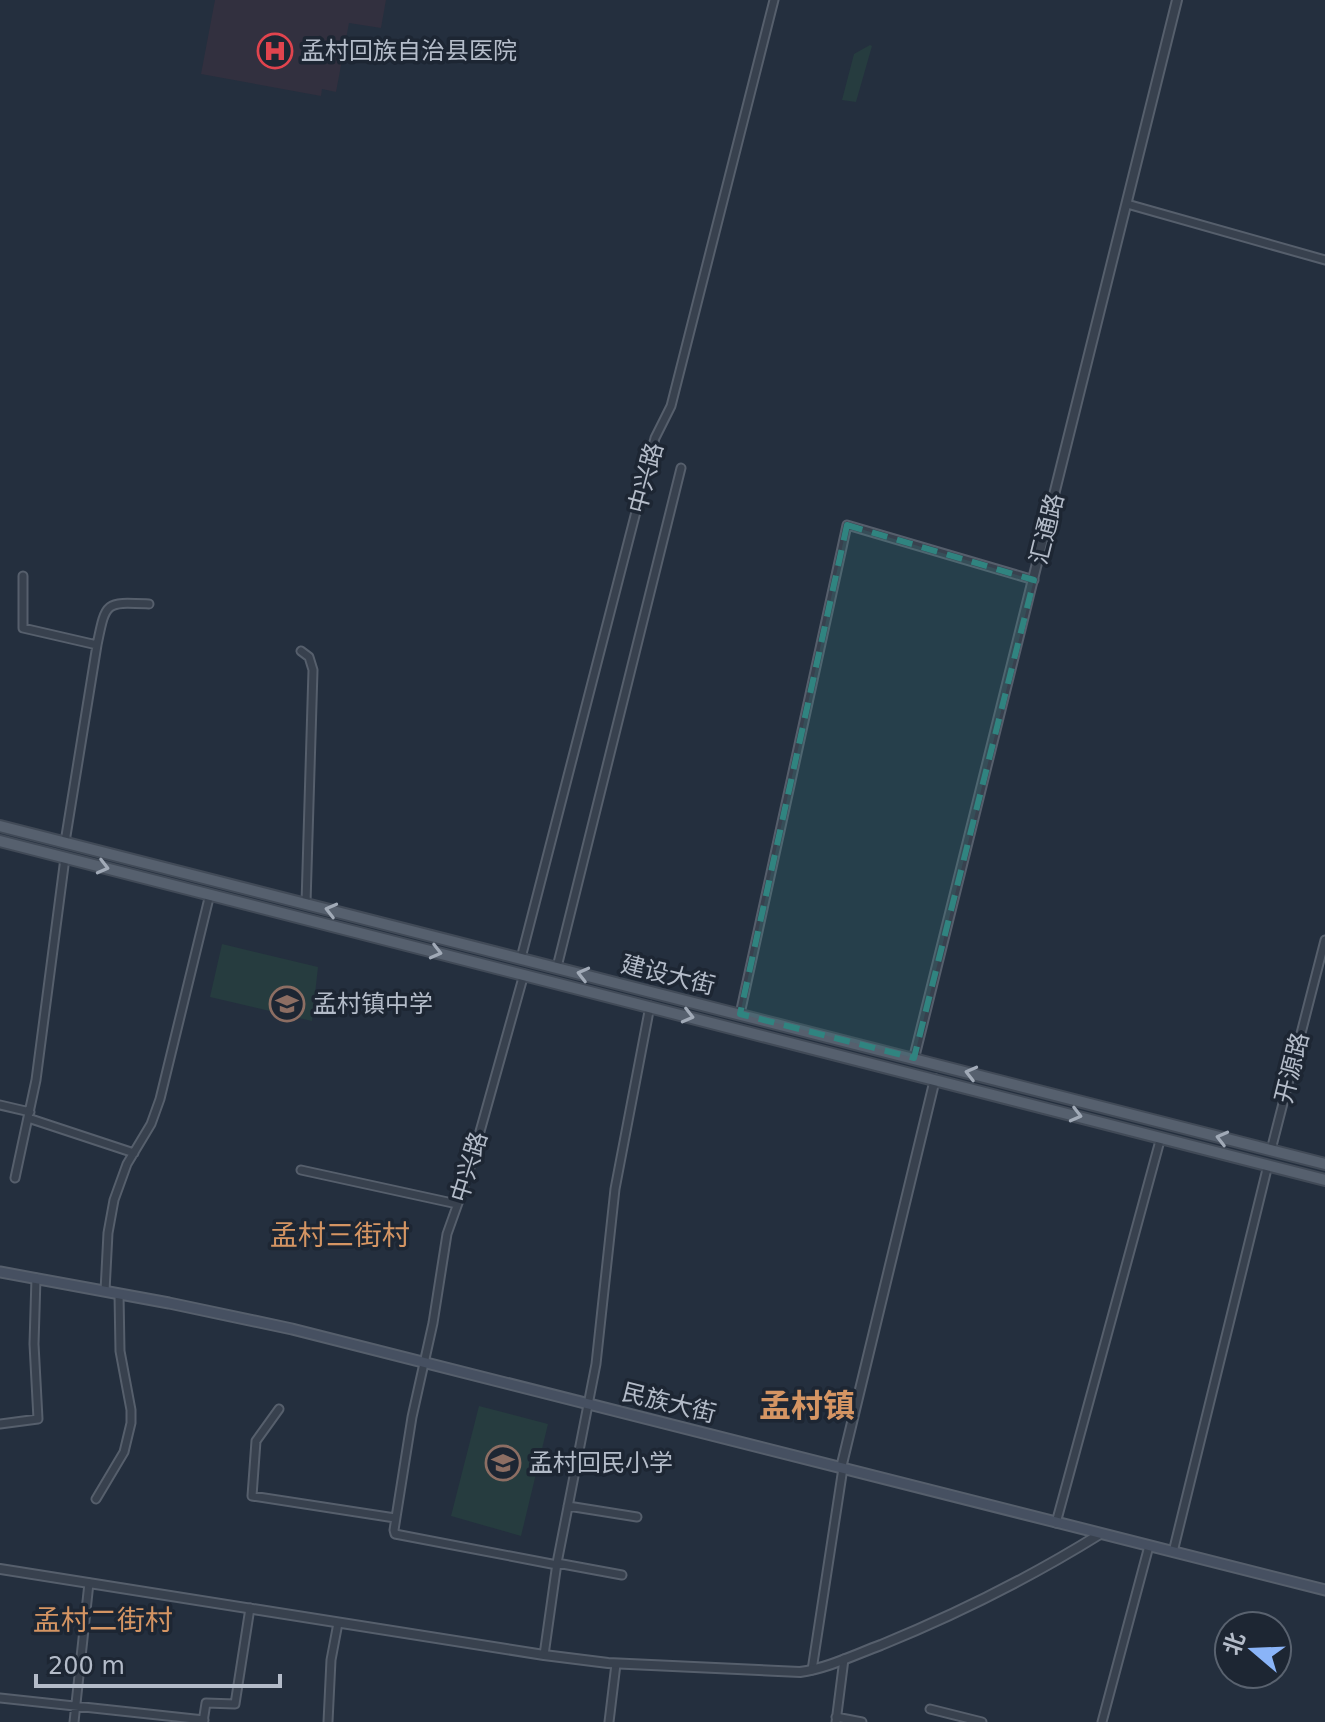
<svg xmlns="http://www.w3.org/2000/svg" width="1325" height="1722" font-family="'DejaVu Sans','Noto Sans SC',sans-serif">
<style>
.medical{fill:#32303f}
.green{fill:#263c3f}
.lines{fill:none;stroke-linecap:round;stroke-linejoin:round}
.minor-casing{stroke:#565f6c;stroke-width:11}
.tertiary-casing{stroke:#565f6c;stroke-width:12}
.secondary-casing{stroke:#565f6c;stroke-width:13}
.primary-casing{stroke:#414a57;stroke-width:14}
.minor{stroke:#38414e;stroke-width:7}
.tertiary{stroke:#38414e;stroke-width:8}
.secondary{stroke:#465061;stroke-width:9}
.primary{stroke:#56606e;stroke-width:10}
.oneway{stroke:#a1aab7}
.marked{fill:#308480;fill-opacity:0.2;stroke:#308480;stroke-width:6;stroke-dasharray:16 10;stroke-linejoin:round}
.labels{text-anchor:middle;stroke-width:7;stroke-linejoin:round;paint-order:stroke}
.poi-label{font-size:24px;fill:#b4bcc9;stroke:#1d2633;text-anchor:start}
.street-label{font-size:24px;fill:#b4bcc9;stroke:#1d2633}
.quarter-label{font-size:28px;fill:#d59563;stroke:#1d2633}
.district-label{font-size:32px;font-weight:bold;fill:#d59563;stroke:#1d2633}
</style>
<rect width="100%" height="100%" fill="#242f3e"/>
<!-- medical -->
<path class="medical" d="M215 0H386L381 28 349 23 336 92 322 89 321 96 201 74Z"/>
<!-- green -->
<path class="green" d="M870 45 872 46 856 102 842 100 854 54Z
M222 944 318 967 312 1021 210 997Z
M479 1406 548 1424 521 1536 451 1516Z"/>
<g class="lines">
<!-- minor casing -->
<g class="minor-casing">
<path id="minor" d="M1127 204 1325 260
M23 576V628L97 645 65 842
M97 645C106 601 105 602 149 604
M301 651 309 657 313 670 306 903
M521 958 655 438 671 406 774 0
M557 967 681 468
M524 974 467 1178 447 1234 433 1323 412 1417 394 1530 395 1534 557 1565
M740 1014 847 525 1034 580
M0 1105 30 1112
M28 1118 134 1153
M1271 1150 1325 940
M301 1170 457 1204
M15 1178 36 1080 65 858
M105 1291 108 1233 114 1200 127 1164 151 1124 160 1099 210 894
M279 1409 256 1441 252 1496 395 1518
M0 1424 38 1419 34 1344 36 1278
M96 1499 124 1452 131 1423V1410L120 1351 119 1294
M568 1506 637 1517
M1056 1523 1161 1137
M1173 1552 1268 1165
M557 1563 622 1575
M544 1655 557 1563 596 1364 615 1189 650 1006
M812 1670 843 1468
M0 1698 204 1720
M930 1709 982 1722
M836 1717 862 1722
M74 1722 89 1583
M203 1722 206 1703 235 1704 250 1608
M328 1722 331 1660 338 1623
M609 1722 616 1664
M836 1722 844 1659
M1102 1722 1149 1546"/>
</g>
<!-- tertiary casing -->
<g class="tertiary-casing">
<path id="tertiary" d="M914 1058 1177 0
M841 1468 935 1079
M0 1569 544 1655 608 1663 800 1672C828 1668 854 1655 881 1645 957 1614 1031 1577 1100 1534"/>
</g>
<!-- secondary casing -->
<g class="secondary-casing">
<path id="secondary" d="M0 1272 169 1303 292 1329 1325 1590"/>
</g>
<!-- primary casing -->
<g class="primary-casing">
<path id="primary" d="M0 826 1325 1164
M0 841 1325 1180"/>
</g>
<!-- minor -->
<use href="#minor" class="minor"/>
<!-- tertiary -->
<use href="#tertiary" class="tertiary"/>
<!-- secondary -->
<use href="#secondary" class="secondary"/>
<!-- primary -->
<use href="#primary" class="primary"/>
</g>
<!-- one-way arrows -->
<defs><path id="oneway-chevron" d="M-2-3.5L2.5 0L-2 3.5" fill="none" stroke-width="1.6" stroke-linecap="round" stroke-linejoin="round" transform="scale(2)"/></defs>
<g class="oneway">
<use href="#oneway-chevron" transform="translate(103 867) rotate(14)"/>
<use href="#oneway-chevron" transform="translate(331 910) rotate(-166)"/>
<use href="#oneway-chevron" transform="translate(436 952) rotate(14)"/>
<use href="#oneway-chevron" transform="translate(583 974) rotate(-166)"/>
<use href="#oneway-chevron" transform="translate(688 1016) rotate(14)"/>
<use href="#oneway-chevron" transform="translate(971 1073) rotate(-166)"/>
<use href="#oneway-chevron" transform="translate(1076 1115) rotate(14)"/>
<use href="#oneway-chevron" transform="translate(1222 1138) rotate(-166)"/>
</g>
<!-- marked area -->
<path class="marked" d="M847 525 1034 580 914 1058 740 1014Z"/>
<!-- icons -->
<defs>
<g id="hospital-ring" transform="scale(1.8)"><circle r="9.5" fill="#1d2633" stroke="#e0444e" stroke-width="1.5"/><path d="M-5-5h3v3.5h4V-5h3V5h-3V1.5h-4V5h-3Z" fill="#e0444e"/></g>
<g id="school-ring" transform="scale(1.8)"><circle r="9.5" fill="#1d2633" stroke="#8d6e63" stroke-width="1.5"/><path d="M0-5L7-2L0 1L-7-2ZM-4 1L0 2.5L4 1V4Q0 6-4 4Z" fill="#8d6e63"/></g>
</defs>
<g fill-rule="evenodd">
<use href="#hospital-ring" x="275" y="51"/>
<use href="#school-ring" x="287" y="1004"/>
<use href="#school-ring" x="503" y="1463"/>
</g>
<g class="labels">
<!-- poi labels -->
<g class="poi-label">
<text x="301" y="59">孟村回族自治县医院</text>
<text x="313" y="1012">孟村镇中学</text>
<text x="529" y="1471">孟村回民小学</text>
</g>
<!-- street labels -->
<g class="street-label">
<text transform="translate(646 478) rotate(-75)" y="8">中兴路</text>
<text transform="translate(1047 529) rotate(-76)" y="8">汇通路</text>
<text transform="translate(668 975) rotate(14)" y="8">建设大街</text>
<text transform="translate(1292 1068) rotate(-76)" y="8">开源路</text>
<text transform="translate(469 1167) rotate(-73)" y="8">中兴路</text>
<text transform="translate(669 1403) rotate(14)" y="8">民族大街</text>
</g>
<!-- quarter labels -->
<g class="quarter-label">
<text x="340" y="1245">孟村三街村</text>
<text x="103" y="1630">孟村二街村</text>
</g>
<!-- district labels -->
<g class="district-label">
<text x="807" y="1417">孟村镇</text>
</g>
</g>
<!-- north arrow -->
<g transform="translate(1253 1650) rotate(289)"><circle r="38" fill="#1d2633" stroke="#59626f" stroke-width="2"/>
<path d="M0-6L14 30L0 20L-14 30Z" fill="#8ab4f8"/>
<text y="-12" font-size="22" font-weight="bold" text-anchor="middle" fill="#b4bcc9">北</text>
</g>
<!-- scale -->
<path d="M36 1674v12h244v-12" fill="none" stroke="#b4bcc9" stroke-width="4"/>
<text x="48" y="1674" font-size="24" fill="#b4bcc9" stroke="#1d2633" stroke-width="6" paint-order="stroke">200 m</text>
</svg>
